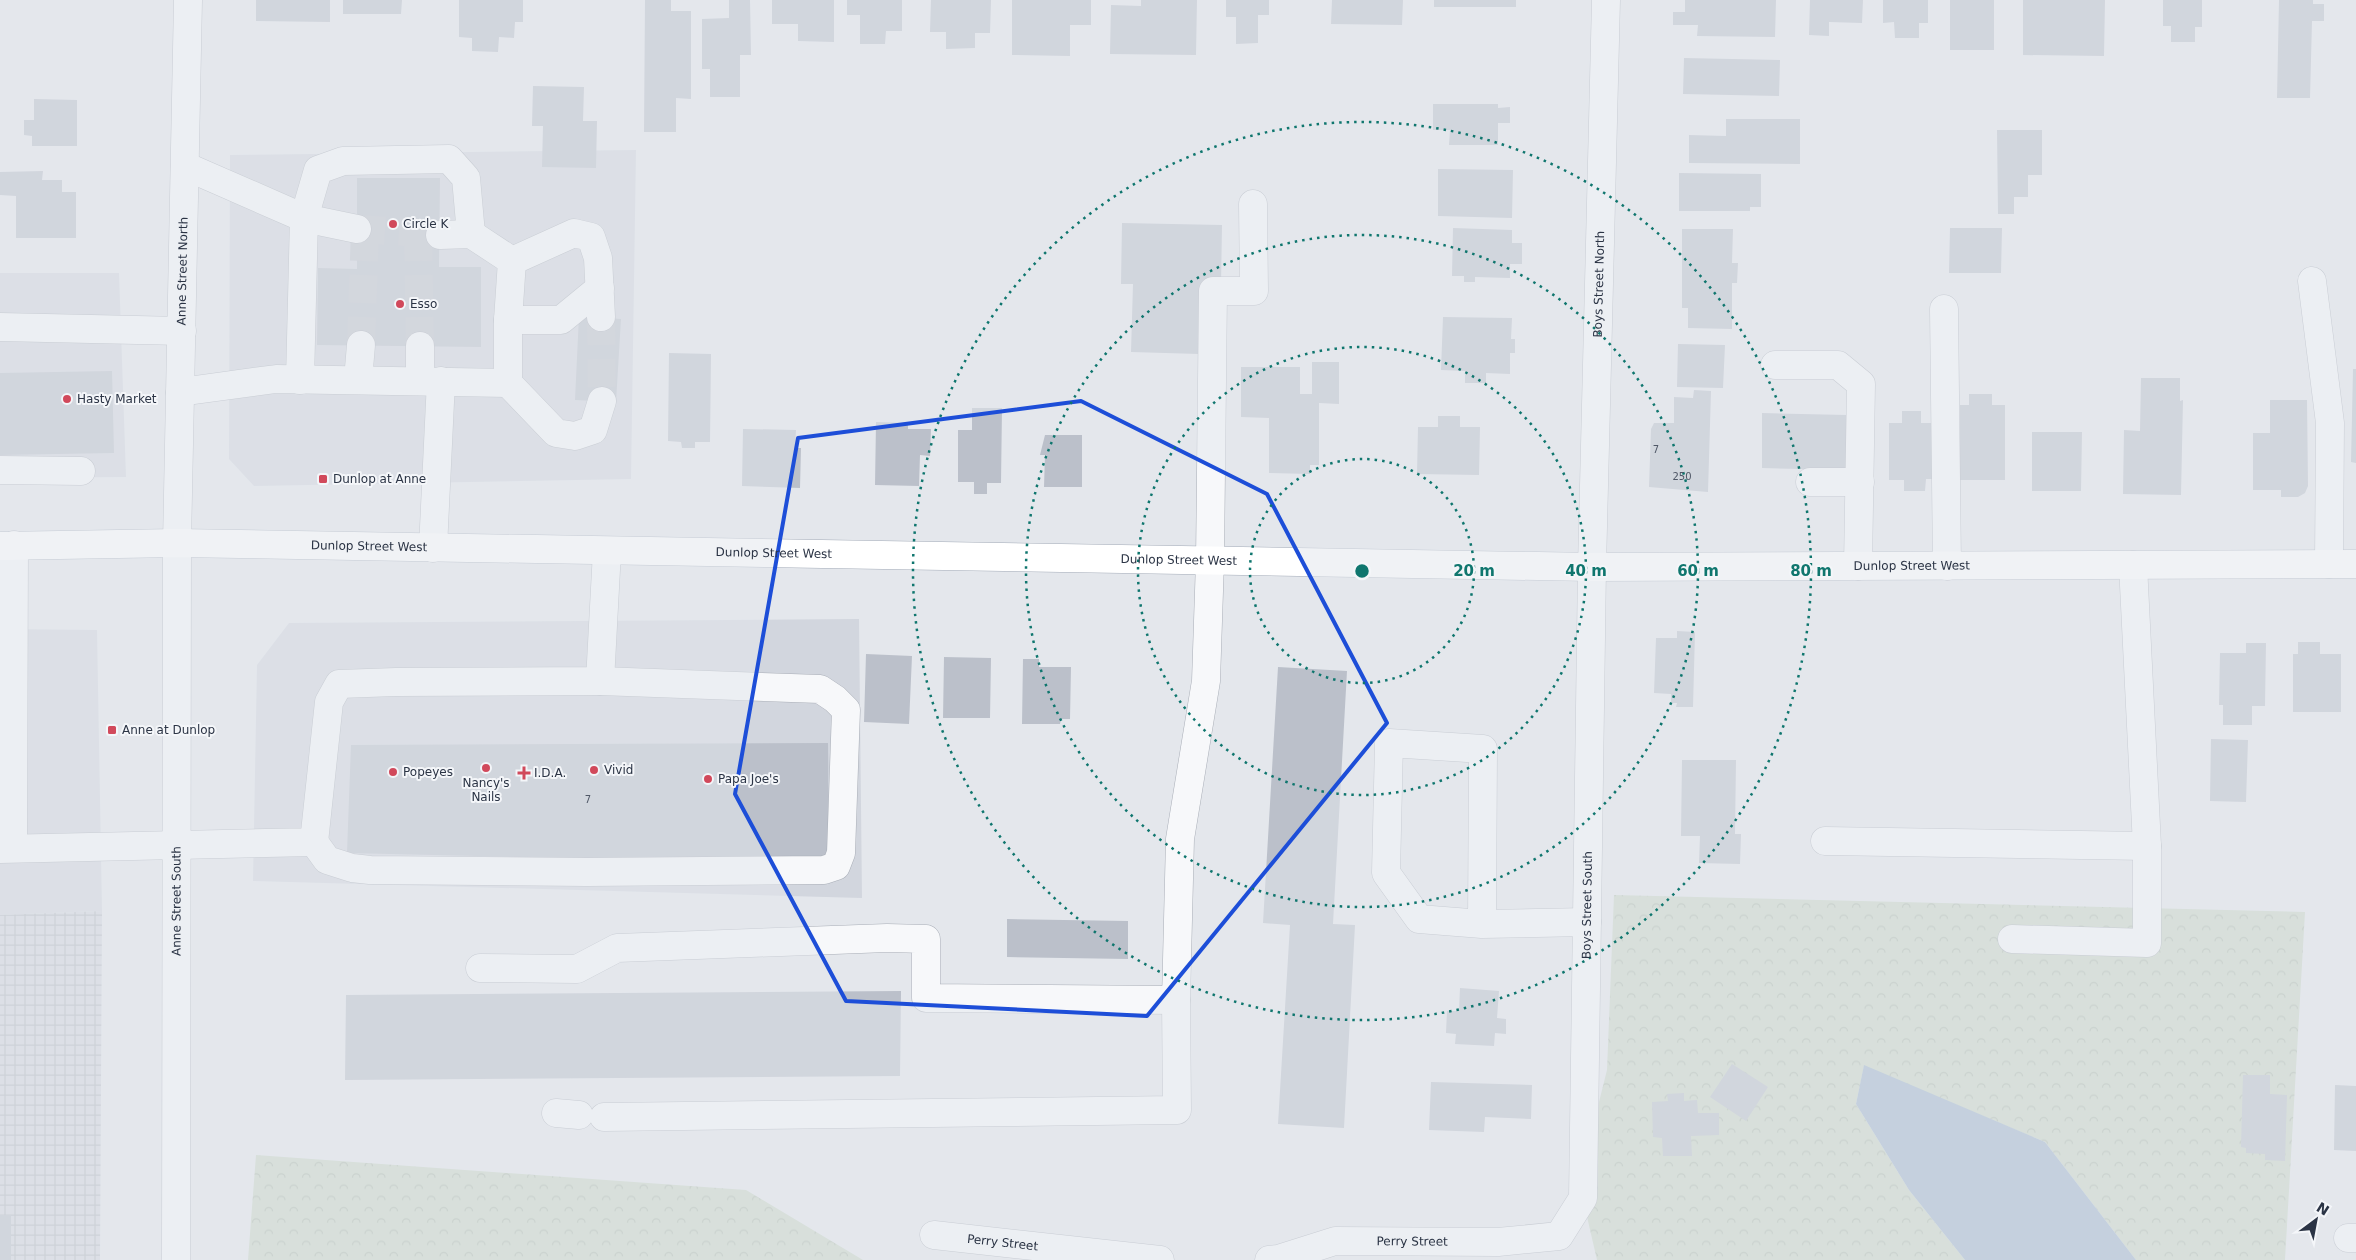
<svg xmlns="http://www.w3.org/2000/svg" width="2356" height="1260" font-family="'DejaVu Sans',sans-serif">
<style>
.built{fill:#d2d6de}
.industrial{fill:url(#industrial-grid)}
.forest{fill:url(#forest-crowns)}
.water{fill:#9fb4cc}
.building{fill:#bbc0ca}
.lines{fill:none;stroke-linecap:round;stroke-linejoin:round}
.minor-tunnel{stroke:#bfc3cb;stroke-width:28;stroke-dasharray:28 14;stroke-linecap:butt}
.minor-casing{stroke:#a9aeb7;stroke-width:29}
.major-casing{stroke:#a3abb8;stroke-width:29}
.minor{stroke:#f7f8fa;stroke-width:28}
.major{stroke:#fff;stroke-width:28}
.marked{fill:none;stroke:#1d4ed8;stroke-width:4;stroke-linejoin:round}
.ring{fill:none;stroke:#0f766e;stroke-width:2.5;stroke-dasharray:2.5 5}
.poi-dot{fill:#d1495b;stroke:#f4f6f9;stroke-width:2}
.labels{text-anchor:middle;stroke-width:4;stroke-linejoin:round;paint-order:stroke}
.number-label{font-size:10px;fill:#4f5766}
.poi-label{font-size:12px;fill:#2b3445;stroke:#f4f6f9;text-anchor:start}
.street-label{font-size:12px;fill:#2b3445;stroke:#f4f6f9}
.centre{fill:#0f766e;stroke:#f4f6f9;stroke-width:2.5}
.ring-label{font-size:15px;text-anchor:middle;font-weight:bold;fill:#0f766e;stroke:#f4f6f9;stroke-width:4;stroke-linejoin:round;paint-order:stroke}
</style>
<defs>
<pattern id="industrial-grid" width="8" height="8" patternUnits="userSpaceOnUse" patternTransform="scale(1.25)"><rect width="8" height="8" fill="#d2d6de"/><path d="M0 4h8M4 0v8" fill="none" stroke="#b4b8c0"/></pattern>
<pattern id="forest-crowns" width="20" height="18" patternUnits="userSpaceOnUse" patternTransform="scale(1.25)"><rect width="20" height="18" fill="#c9d6c5"/><path d="M2 6a3 3 0 1 1 6 0M12 15a3 3 0 1 1 6 0" fill="none" stroke="#adb8ab"/></pattern>
</defs>
<rect width="100%" height="100%" fill="#e4e7ec"/>
<!-- built -->
<path class="built" d="M636 150 631 479 254 486 229 459 230 155Z
M0 273H119L126 477 0 478Z
M859 619 862 898 253 881 257 665 289 623Z
M0 629 97 630 102 911 0 915Z"/>
<!-- industrial -->
<path class="industrial" d="M102 911 100 1260H0V915Z"/>
<!-- forest -->
<path class="forest" d="M1614 895 2305 912 2285 1260H2136L2045 1142 1864 1066 1856 1104 1909 1190 1965 1260H1597L1579 1182 1607 1070Z
M256 1155 746 1190 863 1260H248Z"/>
<!-- water -->
<path class="water" d="M1864 1065 2045 1142 2136 1260H1965L1909 1190 1856 1104Z"/>
<!-- building -->
<path class="building" d="M256 0H330V22L256 21Z
M343 0H402L401 14H343Z
M459 0H523V22H515L514 38 499 37 498 52 472 51V38L459 37Z
M645 0H671V11H691V99L676 98V132H644Z
M729 0H750L751 55H740V97H710V69H702V19L729 18Z
M772 0H834V42L798 41V24H772Z
M847 0H902V31H886L885 44H860V15H847Z
M931 0H991L990 33H975V48L946 49V32H930Z
M1012 0H1091V25H1070V56L1012 55Z
M1141 0H1197L1196 55 1110 54 1111 5 1141 6Z
M1226 0H1269V15H1258V43L1236 44V17H1226Z
M1332 0H1403L1402 25 1331 24Z
M1434 0H1516V7H1434Z
M1685 0H1776L1775 37 1697 36 1698 25H1673V12H1685Z
M1810 0H1863L1862 23 1829 22V36L1809 35Z
M1883 0H1928V23H1919V38H1895L1894 22 1883 23Z
M1950 0H1994V50H1950Z
M2023 0H2105L2104 56 2023 55Z
M2163 0H2202V27H2195V42H2171V26H2163Z
M2279 0H2313V4H2324V21H2312L2310 98H2277Z
M1684 58 1780 60 1779 96 1683 94Z
M533 86 584 87 583 121H597L596 168 542 167 543 126H532Z
M34 99 77 100V146H32V136L24 135V120H34Z
M1433 104H1498V108L1510 107V123H1498V145H1449L1450 130H1433Z
M1726 119H1800V164L1689 163V135L1726 136Z
M1997 130H2042V175H2028V197H2014V214H1998Z
M1438 169 1513 170 1512 218 1438 216Z
M43 171 42 180H62V192H76V238H16V196L0 195V172Z
M1679 173 1761 174V207H1750V211H1679Z
M357 178H440L439 267H481V347L317 345 318 268 357 269Z
M1122 223 1222 225 1221 286H1201L1199 354 1131 352 1133 284H1121Z
M1453 228 1512 230V243H1522V264H1510V278L1475 277V282H1464V276H1452Z
M1950 228H2002L2001 273H1949Z
M1682 229H1733L1732 263H1738L1737 283H1732V329L1688 328V308H1682Z
M579 316 621 319 616 402 575 400Z
M1443 317 1512 318 1511 339H1515V353H1510V374L1486 373V383H1465V371L1441 370Z
M1678 344 1725 345 1723 388 1677 387Z
M669 353 711 354 710 442H695V448H682L681 442 668 441Z
M1312 362H1339V404L1319 403V465H1310V474L1269 473V418L1241 417V367H1300V394H1312Z
M2353 369H2356V463L2351 462Z
M112 371 114 453 0 455V373Z
M2141 378H2180V401L2183 400 2181 495 2123 494 2124 430 2140 431Z
M1694 390 1711 391 1708 492 1649 487 1651 429 1654 423H1674V397L1693 398Z
M1969 394H1992V405H2005V480H1960V405H1969Z
M2270 400H2307L2308 486 2305 493 2298 497H2281V490H2253V433H2270Z
M972 408H1002L1001 483H987V494H974V482H958V430H972Z
M1902 411H1921V423H1933L1934 479H1926L1925 491H1904V480H1889V423H1902Z
M1762 413 1847 415 1846 470 1762 468Z
M1438 416H1460V427H1480L1479 475 1417 474 1418 427H1438Z
M876 422 908 423V429H931L930 456 920 455 919 486 875 485Z
M743 429 796 430 795 448H801L800 488 742 486Z
M2032 432H2082L2081 491H2032Z
M1045 435H1082V487H1044L1045 455H1040Z
M1677 631 1695 632 1693 707H1676L1677 703H1671V694L1654 693 1656 638H1677Z
M2298 642H2320V654H2341V712H2293V654H2298Z
M2246 643H2266L2265 706H2252V725H2223V705H2219L2220 653H2246Z
M866 654 912 656 909 724 864 722Z
M944 657 991 658 990 718H943Z
M1023 659H1039V667H1071L1070 719H1061L1060 724H1022Z
M1278 667 1347 671 1333 924 1355 925 1344 1128 1278 1124 1290 925 1263 923Z
M2211 739 2248 740 2246 802 2210 801Z
M828 743 829 864 347 853 351 745Z
M1682 760H1736L1735 834H1741L1740 864 1699 863 1700 836H1681Z
M1007 919 1128 921V959L1007 957Z
M1460 988 1499 991 1497 1018 1506 1019V1034L1495 1033 1494 1046 1455 1044 1456 1034 1446 1033 1447 1011H1459Z
M901 991 900 1076 345 1080 346 995Z
M1732 1064 1768 1087 1746 1121 1710 1097Z
M2243 1075H2270V1094L2287 1095 2285 1161 2265 1160V1154L2246 1153V1148L2241 1147Z
M1431 1082 1532 1085 1531 1119 1485 1117 1484 1132 1429 1130Z
M2335 1085 2356 1086V1151L2334 1150Z
M1684 1093V1101L1697 1100 1698 1113H1719V1135L1691 1136 1692 1156H1663L1662 1138 1653 1137 1652 1102 1668 1101 1667 1094Z
M0 1215H11V1260H0Z"/>
<g class="lines">
<!-- minor-tunnel -->
<path class="minor-tunnel" d="M357 229 436 234
M418 233 420 346
M601 317 602 401
M361 345 365 229"/>
<!-- minor casing -->
<g class="minor-casing">
<g id="minor">
<path d="M185 166 304 218 357 229"/>
<path d="M512 261 574 233 591 237 598 258 601 317"/>
<path d="M2312 281 2330 423 2329 564"/>
<path d="M1944 309 1947 566"/>
<path d="M508 320H561L600 288"/>
<path d="M0 327 182 331"/>
<path d="M1775 365H1838L1861 384 1858 566"/>
<path d="M300 380 304 218 318 170 343 161 449 159 466 178 471 234"/>
<path d="M358 380 361 345"/>
<path d="M420 381V346"/>
<path d="M508 383 556 433 575 436 593 430 602 401"/>
<path d="M180 392 276 379 508 383V320L512 261 471 234 440 235"/>
<path d="M0 470 81 471"/>
<path d="M1810 482H1860"/>
<path d="M433 548 441 381"/>
<path d="M1825 841 2147 846"/>
<path d="M314 842 327 860 352 868 370 870 587 872 824 870 836 866 841 853 846 710 835 699 820 689 600 681"/>
<path d="M13 848 14 545"/>
<path d="M0 849 314 842 329 702 339 684 396 682 600 681 607 551"/>
<path d="M1482 924 1483 749 1389 743 1386 873 1419 919 1482 924 1587 922"/>
<path d="M2012 939 2147 943V846L2133 565"/>
<path d="M480 968 577 969 617 948 887 938 926 939V998L1176 1000 1180 839 1206 681 1210 561 1213 291H1254L1253 204"/>
<path d="M556 1113 579 1115"/>
<path d="M604 1117 1177 1110 1176 1000"/>
<path id="s1" d="M934 1235 1160 1260"/>
<path d="M2348 1238H2356"/>
<path id="s2" d="M176 1260 177 543 188 0"/>
<path id="s3" d="M1269 1260 1278 1259 1335 1241 1498 1242 1559 1236 1583 1198 1592 567 1606 0"/>
</g>
</g>
<!-- major casing -->
<g class="major-casing">
<g id="major">
<path id="s4" d="M0 546 177 543 1592 567 2356 564"/>
</g>
</g>
<!-- minor -->
<use href="#minor" class="minor"/>
<!-- major -->
<use href="#major" class="major"/>
</g>
<!-- marked area -->
<path d="M0 0H2356V1260H0ZM1081 401 1267 494 1387 723 1147 1016 846 1001 735 794 798 438Z" fill="#e4e7ec" fill-opacity=".55" fill-rule="evenodd"/>
<path class="marked" d="M1081 401 1267 494 1387 723 1147 1016 846 1001 735 794 798 438Z"/>
<!-- distance rings -->
<g class="ring">
<circle cx="1362" cy="571" r="112"/>
<circle cx="1362" cy="571" r="224"/>
<circle cx="1362" cy="571" r="336"/>
<circle cx="1362" cy="571" r="449"/>
</g>
<!-- markers -->
<g class="poi-dot">
<circle cx="393" cy="224" r="5"/>
<circle cx="400" cy="304" r="5"/>
<circle cx="67" cy="399" r="5"/>
<rect x="318" y="474" width="10" height="10" rx="2.5"/>
<rect x="107" y="725" width="10" height="10" rx="2.5"/>
<circle cx="486" cy="768" r="5"/>
<circle cx="594" cy="770" r="5"/>
<circle cx="393" cy="772" r="5"/>
<path d="M521.5 765.5h5v5h5v5h-5v5h-5v-5h-5v-5h5z"/>
<circle cx="708" cy="779" r="5"/>
</g>
<g class="labels">
<!-- number labels -->
<g class="number-label">
<text x="1656" y="453">7</text>
<text x="1682" y="480">250</text>
<text x="588" y="803">7</text>
</g>
<!-- poi labels -->
<g class="poi-label">
<text x="403" y="228">Circle K</text>
<text x="410" y="308">Esso</text>
<text x="77" y="403">Hasty Market</text>
<text x="333" y="483">Dunlop at Anne</text>
<text x="122" y="734">Anne at Dunlop</text>
<text x="604" y="774">Vivid</text>
<text x="403" y="776">Popeyes</text>
<text x="534" y="777">I.D.A.</text>
<text x="718" y="783">Papa Joe's</text>
<text x="486" y="787" text-anchor="middle">Nancy's<tspan x="486" dy="14">Nails</tspan></text>
</g>
<!-- street labels -->
<g class="street-label">
<text dy="4" stroke="none"><textPath href="#s2" startOffset="989">Anne Street North</textPath></text>
<text dy="4" stroke="none"><textPath href="#s3" startOffset="1252">Boys Street North</textPath></text>
<text dy="4" stroke="none"><textPath href="#s4" startOffset="369">Dunlop Street West</textPath></text>
<text dy="4" stroke="none"><textPath href="#s4" startOffset="774">Dunlop Street West</textPath></text>
<text dy="4" stroke="none"><textPath href="#s4" startOffset="1179">Dunlop Street West</textPath></text>
<text dy="4" stroke="none"><textPath href="#s4" startOffset="1912">Dunlop Street West</textPath></text>
<text dy="4" stroke="none"><textPath href="#s2" startOffset="359">Anne Street South</textPath></text>
<text dy="4" stroke="none"><textPath href="#s3" startOffset="631">Boys Street South</textPath></text>
<text dy="4" stroke="none"><textPath href="#s3" startOffset="146">Perry Street</textPath></text>
<text dy="4" stroke="none"><textPath href="#s1" startOffset="69">Perry Street</textPath></text>
</g>
</g>
<circle cx="1362" cy="571" r="8" class="centre"/>
<g class="ring-label">
<text x="1474" y="576">20 m</text>
<text x="1586" y="576">40 m</text>
<text x="1698" y="576">60 m</text>
<text x="1811" y="576">80 m</text>
</g>
<!-- north arrow -->
<g transform="translate(2316 1220) rotate(32)" stroke="#f4f6f9" stroke-width="4" paint-order="stroke">
<path d="M0-4L9 19L0 12L-9 19Z" fill="#2b3445"/>
<text y="-8" font-size="14" font-weight="bold" text-anchor="middle" fill="#2b3445">N</text>
</g>
</svg>
